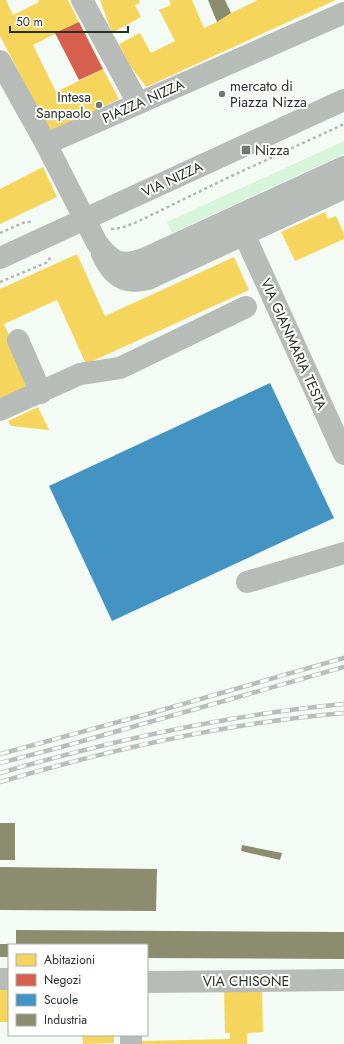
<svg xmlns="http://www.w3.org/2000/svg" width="344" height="1044" font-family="Jost,sans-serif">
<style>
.green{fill:#d6f5da}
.homes{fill:#f6d55c}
.shops{fill:#d6604d}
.schools{fill:#4393c3}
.industry{fill:#8c8c6e}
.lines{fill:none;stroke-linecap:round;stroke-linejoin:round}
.path{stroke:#b3b7b4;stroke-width:2.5;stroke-dasharray:3 3;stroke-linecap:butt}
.minor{stroke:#b8bcb9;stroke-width:22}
.rail-casing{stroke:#b8beb9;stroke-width:4.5}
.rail{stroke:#fff;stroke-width:3;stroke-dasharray:9;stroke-linecap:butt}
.poi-dot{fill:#6f7770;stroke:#fff;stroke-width:1.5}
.labels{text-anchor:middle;stroke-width:4;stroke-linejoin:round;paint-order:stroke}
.poi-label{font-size:14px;fill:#273029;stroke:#fff;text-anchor:start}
.street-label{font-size:14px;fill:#273029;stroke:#fff}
</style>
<rect width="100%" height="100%" fill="#f4fbf5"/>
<!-- green -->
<path class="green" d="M344 141V154L172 233 167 222Z"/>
<!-- homes -->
<path class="homes" d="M0 0H6L13 15 39 2 38 0H68L79 22 33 45 56 92 103 69 119 99 50 133 0 36Z
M100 0H139L140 3 135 5 141 17 112 33Z
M169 0H192L204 28 217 22 231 13 258 0H336L146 87 129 64 119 44 140 33 151 53 175 41 159 10 171 5Z
M43 167 57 197 0 224V189Z
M325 212 328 219 336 216 344 234V239L295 261 281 232Z
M77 254 105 316 234 257 249 290 86 364 57 300 4 324 34 389 0 404V289Z
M38 407 49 430 11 426 8 421Z
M0 987H9V1022H0Z
M262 987 263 1032 247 1033V1044H142V1041L230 1039V1033H225L224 988Z
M82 1035H114V1043L83 1044Z"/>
<!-- shops -->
<path class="shops" d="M79 22 103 69 79 80 55 33Z"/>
<!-- schools -->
<path class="schools" d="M270 383 334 518 112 621 49 486Z"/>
<!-- industry -->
<path class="industry" d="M208 0H225L231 13 217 22Z
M0 823H15V860H0Z
M242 845 282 853 280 860 241 851Z
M0 867 157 869 156 911 0 910Z
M16 930 344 932V959L147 958V945H16Z
M0 944H9V957H0Z"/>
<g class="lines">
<!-- path -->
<path class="path" d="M111 229 121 228 137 222 223 180 344 124
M0 233 25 222H33
M0 282 48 262 51 255"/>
<!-- minor -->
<path class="minor" d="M82 0 138 103
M0 61 46 144 97 243C113 264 122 267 146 258L344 167
M46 144 344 13
M244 234 344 454
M102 254C112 276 124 285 148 279L344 188
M0 258 344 100
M18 340 41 393
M0 410 80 374 120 368 246 307
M247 582 344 553
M0 979H9
M147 982 344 980
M131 1035V1044"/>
<!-- rail casing -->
<g class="rail-casing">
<path id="rail" d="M0 754 155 712 344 658
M0 763 65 746 344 667
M0 773C113 740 227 715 344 704
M0 782C112 749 227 723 344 713"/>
</g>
<!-- rail -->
<use href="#rail" class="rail"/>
</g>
<!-- markers -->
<g class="poi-dot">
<circle cx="222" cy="94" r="4"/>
<circle cx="99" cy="105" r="4"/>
<rect x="241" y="145" width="10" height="10" rx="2"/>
</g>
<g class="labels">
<!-- poi labels -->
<g class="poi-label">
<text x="230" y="91">mercato di<tspan x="230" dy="16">Piazza Nizza</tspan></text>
<text x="91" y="102" text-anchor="end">Intesa<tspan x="91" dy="16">Sanpaolo</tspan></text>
<text x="255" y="155">Nizza</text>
</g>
<!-- street labels -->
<g class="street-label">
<text transform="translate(143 101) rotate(-24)" y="5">PIAZZA NIZZA</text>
<text transform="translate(172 179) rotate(-25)" y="5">VIA NIZZA</text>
<text transform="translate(294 344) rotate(66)" y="5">VIA GIANMARIA TESTA</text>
<text x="246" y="986">VIA CHISONE</text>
</g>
</g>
<!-- legend -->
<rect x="8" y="944" width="140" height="92" fill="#ffffff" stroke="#a9aca9"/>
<rect x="16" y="954" width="20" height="12" fill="#f6d55c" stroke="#a9aca9"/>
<text x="44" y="964" font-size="12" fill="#273029">Abitazioni</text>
<rect x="16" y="974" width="20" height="12" fill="#d6604d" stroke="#a9aca9"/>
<text x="44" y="984" font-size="12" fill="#273029">Negozi</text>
<rect x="16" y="994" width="20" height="12" fill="#4393c3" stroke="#a9aca9"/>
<text x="44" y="1004" font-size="12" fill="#273029">Scuole</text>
<rect x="16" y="1014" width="20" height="12" fill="#8c8c6e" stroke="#a9aca9"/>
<text x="44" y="1024" font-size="12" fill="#273029">Industria</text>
<!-- scale -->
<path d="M10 26v6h118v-6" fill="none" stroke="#273029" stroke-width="2"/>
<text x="16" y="26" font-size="12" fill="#273029" stroke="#ffffff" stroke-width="3" paint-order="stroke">50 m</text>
</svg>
